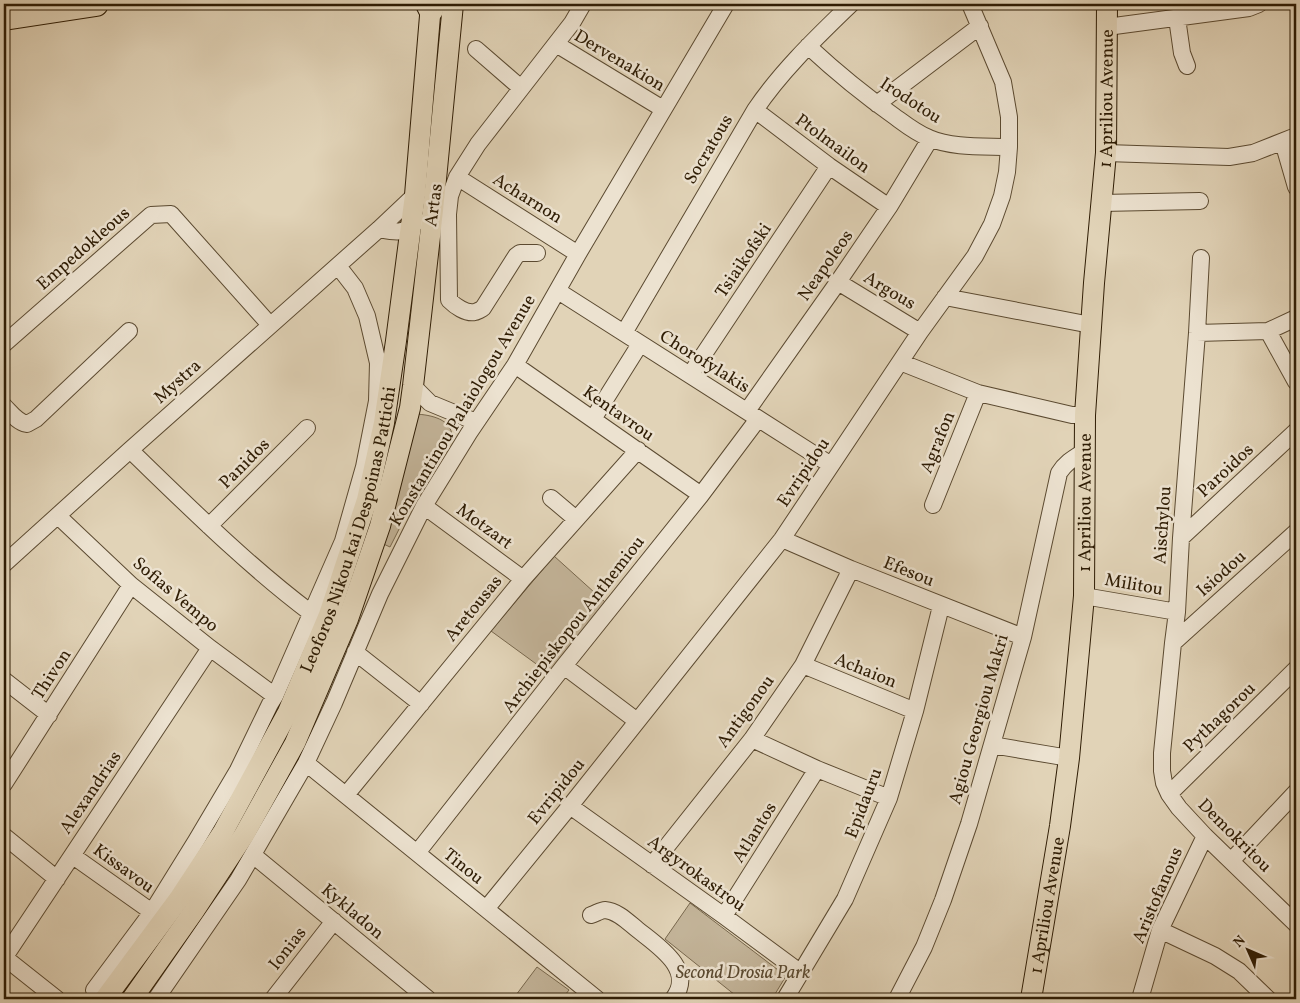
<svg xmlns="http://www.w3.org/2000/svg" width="1300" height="1003" font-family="Vollkorn,serif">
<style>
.green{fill:#c3b499;stroke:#78684e}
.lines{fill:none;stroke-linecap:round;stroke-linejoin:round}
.minor-casing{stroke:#5b4a31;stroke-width:18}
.major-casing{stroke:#2e1c04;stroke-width:22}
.highway-casing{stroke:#2e1c04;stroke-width:26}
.minor{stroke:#ece2d0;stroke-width:16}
.major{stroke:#e1d3b7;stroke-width:20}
.highway{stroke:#e1d3b7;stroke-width:24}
.labels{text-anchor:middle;stroke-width:5;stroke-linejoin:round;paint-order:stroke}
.street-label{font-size:18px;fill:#2e1c04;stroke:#ece2d0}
.park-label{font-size:18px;font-style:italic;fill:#5b4a31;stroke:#ece2d0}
</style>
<rect width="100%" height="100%" fill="#e1d3b7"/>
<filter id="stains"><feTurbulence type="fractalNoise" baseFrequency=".004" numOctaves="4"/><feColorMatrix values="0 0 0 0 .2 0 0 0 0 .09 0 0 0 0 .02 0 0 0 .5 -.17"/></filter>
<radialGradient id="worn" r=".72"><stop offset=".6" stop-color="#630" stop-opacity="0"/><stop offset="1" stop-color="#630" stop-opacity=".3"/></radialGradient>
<!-- green -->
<path class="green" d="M416 414C431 415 452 419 452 437L425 478 390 547 377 541Z
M554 556 605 602 550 674 491 631Z
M690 903 786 976 772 999H740L665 939Z
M537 967 569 990 562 999H513Z"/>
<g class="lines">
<!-- minor casing -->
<g class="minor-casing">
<path id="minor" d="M1177 18 1182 53 1187 66
M1107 27 1249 8 1259 4
M556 44 663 109
M808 46C835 71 864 95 894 116 905 124 916 133 929 138 952 148 984 146 1009 147
M476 49 521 88
M877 104 980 26
M755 110 829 166 889 207
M1283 142 1296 187
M1106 153 1229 157 1253 153 1296 136
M457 177 578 254
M1101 203 1200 201
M379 229C399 233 401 234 418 221
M537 253H520L516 256 483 308C482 309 476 312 475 312 466 314 455 306 449 300L448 214 450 196 457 177 478 144 572 23 583 4
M1201 258 1197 333 1181 538 1177 612 1173 643 1162 753V771L1164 783 1169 794 1179 808 1205 836 1296 924
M838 282 920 332
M558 291 831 465
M945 297 1091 325
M1268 331 1296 382
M624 333 755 110C782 70 817 37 851 4
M1197 333 1268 331 1296 318
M4 344 151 215 171 214 270 325
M900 362 978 393 1072 415H1085
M515 365 701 495
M690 375 829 166
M413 386 430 403 476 422
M4 406C11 413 17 422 27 424L36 419 129 331
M747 411 838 282 889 207 930 139
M593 419 640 344
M130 450C188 506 246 564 311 613
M551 498 576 519
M933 505 978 393
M424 506 523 579
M58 516 131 585 210 648 275 696
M209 526 307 428
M1181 538 1296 431
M782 539 851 569 1023 637
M4 564 130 450 379 229 415 195
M1084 596 1177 612
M1173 643 1296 532
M355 652 421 704
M803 665 915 711
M564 666 637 721
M4 680 49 715
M752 739 817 769 889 798
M992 745 1069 758
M306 763 597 999
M4 784 131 585
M1169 794 1296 669
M346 795 523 579 638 450
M570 806 724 916 801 973
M4 836 57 879
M417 853 564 666 701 495 758 419
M253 855 428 999
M73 856 152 912
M1231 861 1296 792
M652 865 752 739 803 665 851 569
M486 909 570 806 782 539 920 332 975 256 992 224 1002 196 1007 172 1009 147V117L1003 82 970 4
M591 915C595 914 601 910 605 910 618 911 629 923 638 930 658 946 696 970 673 999
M724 916 817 769
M1160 930 1215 956 1239 971 1268 999
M4 957 57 999
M4 958 210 648
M94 990 152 912 196 841 238 770 270 704 275 696 343 541 364 467 377 401 378 363 367 316 355 288 338 266
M156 999 238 880 306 763 334 703 380 594 424 506 469 433 515 365 578 254 726 4
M273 999 334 921
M785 999 845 899 889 798 915 711 941 606
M897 999 924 947 943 900 969 824 1023 637 1059 473C1066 462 1074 458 1085 451
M1140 999 1160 930 1205 836"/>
</g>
<!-- major casing -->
<g class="major-casing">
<g id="major">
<path id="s1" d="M105 999 179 899 223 832 288 712 329 615 367 500 384 423 396 341 415 195 431 4"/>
<path d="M132 999 194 911 244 835 295 743 348 619 380 526 410 408 413 386 433 210 453 4"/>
<path id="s2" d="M1031 999 1060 826 1069 758 1084 596 1085 415 1094 283 1106 153 1107 4"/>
</g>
</g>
<!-- highway casing -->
<g class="highway-casing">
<path id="highway" d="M428 4 431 10
M4 18 96 4"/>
</g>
<!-- minor -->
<use href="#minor" class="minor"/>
<!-- major -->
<use href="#major" class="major"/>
<!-- highway -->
<use href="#highway" class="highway"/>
</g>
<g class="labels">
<!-- street labels -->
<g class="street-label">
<text transform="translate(620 60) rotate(31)" y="6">Dervenakion</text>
<text dy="6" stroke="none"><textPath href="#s2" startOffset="905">1 Apriliou Avenue</textPath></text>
<text transform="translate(911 100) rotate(33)" y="6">Irodotou</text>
<text transform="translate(833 143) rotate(36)" y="6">Ptolmailon</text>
<text transform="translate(708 149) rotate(-59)" y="6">Socratous</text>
<text transform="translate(528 198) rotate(32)" y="6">Acharnon</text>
<text transform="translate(433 205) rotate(-82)" y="6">Artas</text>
<text transform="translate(83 248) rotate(-41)" y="6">Empedokleous</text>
<text transform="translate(743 260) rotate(-56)" y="6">Tsiaikofski</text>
<text transform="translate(825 265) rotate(-55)" y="6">Neapoleos</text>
<text transform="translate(890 290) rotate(31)" y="6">Argous</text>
<text transform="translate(705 361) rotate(32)" y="6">Chorofylakis</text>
<text transform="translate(177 381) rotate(-42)" y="6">Mystra</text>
<text transform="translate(462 410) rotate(-59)" y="6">Konstantinou Palaiologou Avenue</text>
<text transform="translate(619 413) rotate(35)" y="6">Kentavrou</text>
<text transform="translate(937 442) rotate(-68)" y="6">Agrafon</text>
<text transform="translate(244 463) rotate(-45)" y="6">Panidos</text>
<text transform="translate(1225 470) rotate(-43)" y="6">Paroidos</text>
<text transform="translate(803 472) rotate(-56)" y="6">Evripidou</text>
<text dy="6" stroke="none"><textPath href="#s2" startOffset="500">1 Apriliou Avenue</textPath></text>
<text transform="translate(1162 525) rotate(-86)" y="6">Aischylou</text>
<text transform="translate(485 526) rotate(36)" y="6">Motzart</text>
<text dy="6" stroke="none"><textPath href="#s1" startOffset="534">Leoforos Nikou kai Despoinas Pattichi</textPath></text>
<text transform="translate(909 571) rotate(22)" y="6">Efesou</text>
<text transform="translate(1221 573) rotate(-42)" y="6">Isiodou</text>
<text transform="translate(1134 584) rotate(10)" y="6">Militou</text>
<text transform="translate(176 594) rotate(40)" y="6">Sofias Vempo</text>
<text transform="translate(473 608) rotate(-51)" y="6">Aretousas</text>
<text transform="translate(573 624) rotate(-52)" y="6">Archiepiskopou Anthemiou</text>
<text transform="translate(866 670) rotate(22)" y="6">Achaion</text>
<text transform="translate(51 674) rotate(-57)" y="6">Thivon</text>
<text transform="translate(745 711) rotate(-54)" y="6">Antigonou</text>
<text transform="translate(1219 717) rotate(-44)" y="6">Pythagorou</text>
<text transform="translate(978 719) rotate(-74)" y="6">Agiou Georgiou Makri</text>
<text transform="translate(556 791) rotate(-51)" y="6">Evripidou</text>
<text transform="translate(90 792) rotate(-56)" y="6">Alexandrias</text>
<text transform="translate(863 803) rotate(-69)" y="6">Epidauru</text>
<text transform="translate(754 832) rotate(-58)" y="6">Atlantos</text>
<text transform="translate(1235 835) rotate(45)" y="6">Demokritou</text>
<text transform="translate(464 866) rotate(39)" y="6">Tinou</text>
<text transform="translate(124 868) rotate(36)" y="6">Kissavou</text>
<text transform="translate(697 873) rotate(36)" y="6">Argyrokastrou</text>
<text transform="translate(1157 895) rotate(-67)" y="6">Aristofanous</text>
<text dy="6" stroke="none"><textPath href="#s2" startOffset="95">1 Apriliou Avenue</textPath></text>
<text transform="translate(353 911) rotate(40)" y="6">Kykladon</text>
<text transform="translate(287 948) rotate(-52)" y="6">Ionias</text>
</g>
<!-- park labels -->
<g class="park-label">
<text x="743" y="978">Second Drosia Park</text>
</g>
</g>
<!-- margin -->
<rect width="1300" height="1003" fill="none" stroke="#e1d3b7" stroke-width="20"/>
<rect x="5" y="5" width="1290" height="993" fill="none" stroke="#2e1c04" stroke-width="2.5"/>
<rect x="10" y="10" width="1280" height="983" fill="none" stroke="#2e1c04"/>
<!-- north arrow -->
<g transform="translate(1248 950) rotate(315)" stroke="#ece2d0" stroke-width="4" paint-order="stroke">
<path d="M0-4L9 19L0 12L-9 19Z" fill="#2e1c04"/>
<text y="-8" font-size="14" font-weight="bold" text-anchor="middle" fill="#2e1c04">N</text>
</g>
<rect width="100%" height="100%" filter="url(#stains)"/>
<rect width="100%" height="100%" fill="url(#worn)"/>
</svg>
